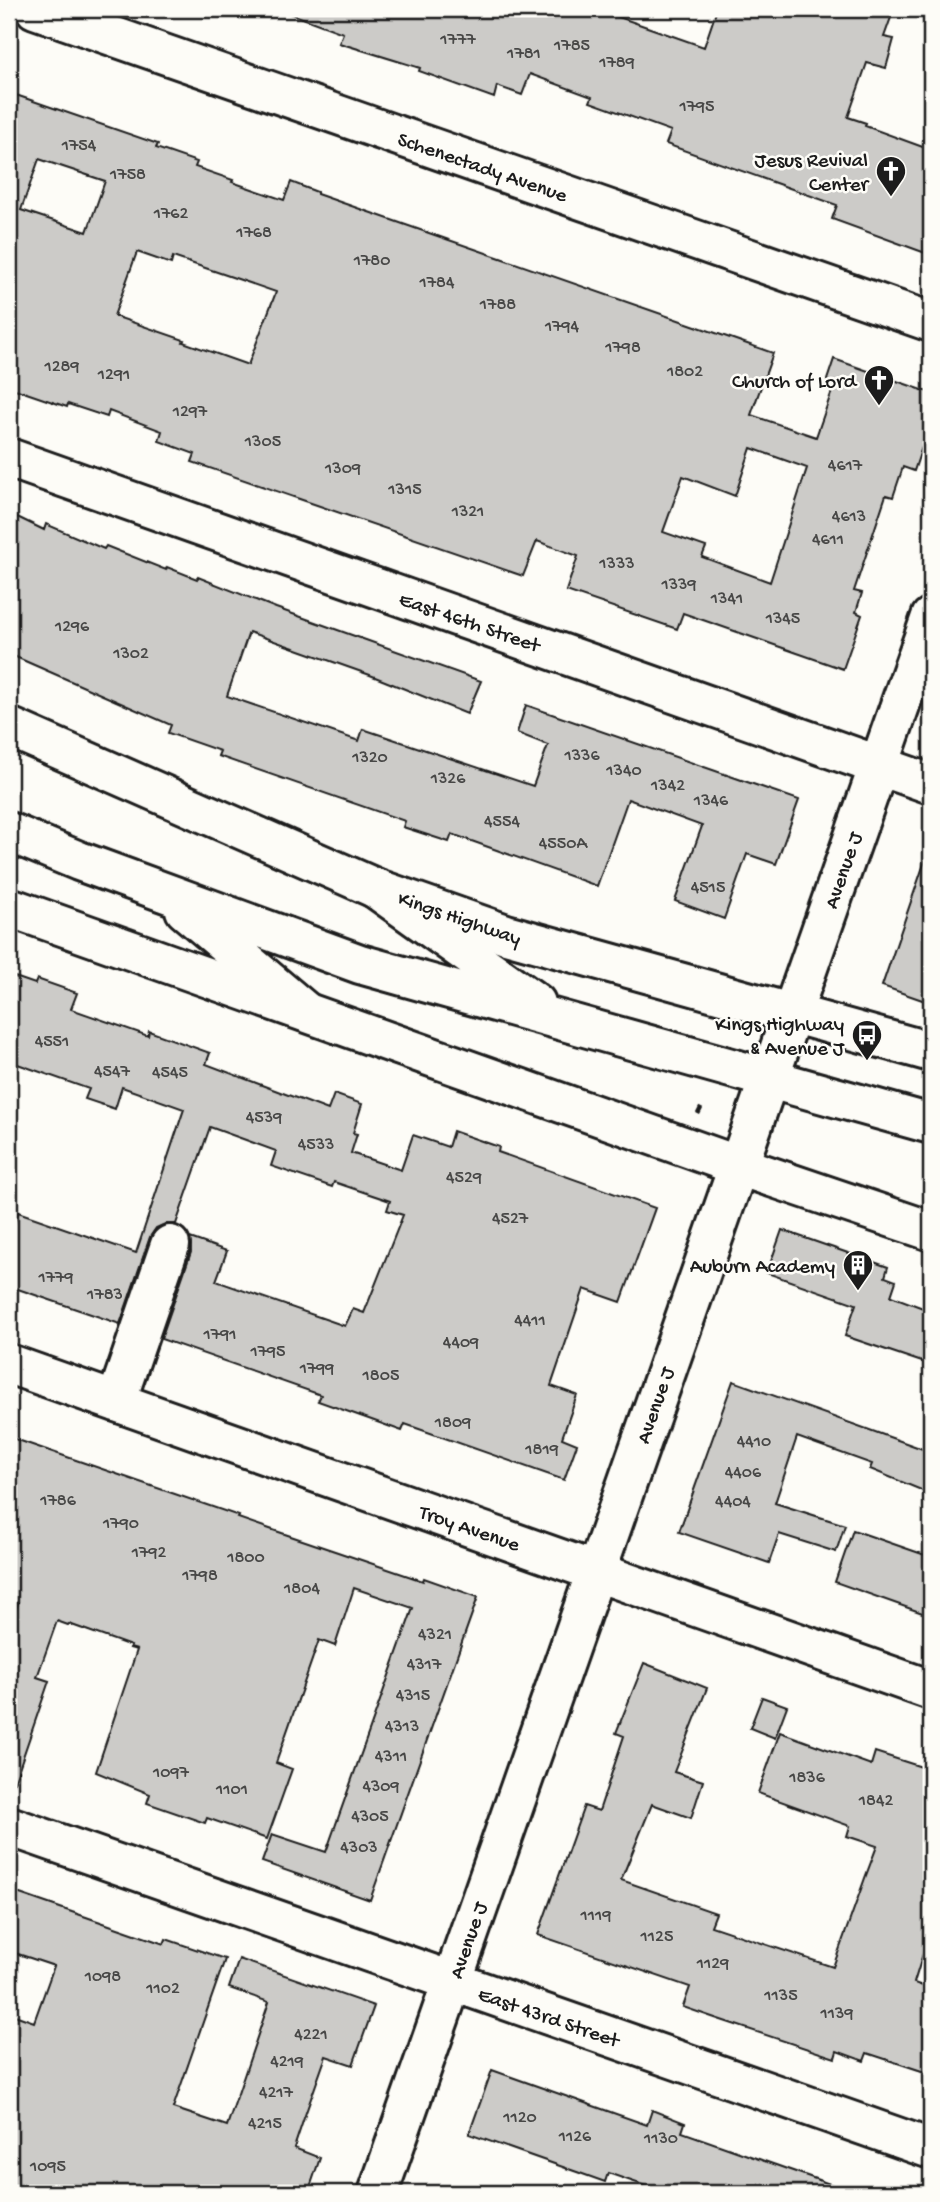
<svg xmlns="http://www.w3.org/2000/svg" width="940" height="2202" font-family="'Gochi Hand',sans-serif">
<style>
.building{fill:#cccbc8;stroke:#1c1c1c;stroke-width:2;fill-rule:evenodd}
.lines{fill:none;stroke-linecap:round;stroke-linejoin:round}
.minor-casing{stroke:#1c1c1c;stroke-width:44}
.major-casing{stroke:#1c1c1c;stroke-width:44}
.path{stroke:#1c1c1c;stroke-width:4.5;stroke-dasharray:7 5;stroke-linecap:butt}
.minor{stroke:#fdfcf7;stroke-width:38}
.major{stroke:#fdfcf7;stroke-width:38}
.labels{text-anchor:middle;stroke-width:5;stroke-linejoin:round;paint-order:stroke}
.number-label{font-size:18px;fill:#484847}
.poi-label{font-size:21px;fill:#1c1c1c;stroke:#fdfcf7;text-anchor:end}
.street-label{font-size:21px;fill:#1c1c1c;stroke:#fdfcf7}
</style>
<rect width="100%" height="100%" fill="#fdfcf7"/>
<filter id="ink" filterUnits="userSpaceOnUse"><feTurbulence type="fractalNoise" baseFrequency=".0143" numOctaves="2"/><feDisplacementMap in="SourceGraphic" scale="14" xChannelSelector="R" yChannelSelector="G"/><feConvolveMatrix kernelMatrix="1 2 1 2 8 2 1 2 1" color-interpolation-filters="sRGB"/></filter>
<g filter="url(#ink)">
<!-- building -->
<path class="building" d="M287 9H596L704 47 717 9H894L884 37 894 39 886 68 867 63 848 117 866 123 865 126 931 150V255L832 219 837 205 666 144 671 131 590 102 592 97 530 74 522 95 497 86 494 98 419 71 420 68 339 43 343 33 286 12Z
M16 95 158 144 156 148 197 162 195 167 233 180 232 182 284 200 291 182 317 192V194L773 353 751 415 816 437 832 391 827 380 834 359 931 393V420L914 471 903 467 893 497 886 495 854 591 862 593 856 612 862 615 843 669 683 613 677 629 566 591 578 556 537 541 523 576 192 462 195 454 159 441 162 431 109 411 107 417 68 404 67 407 9 387V115ZM39 159 105 181 87 232 21 210ZM137 252 171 264 173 257 276 292 248 365 183 342 184 340 114 316ZM751 448 807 468 770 582 702 557 706 547 663 532 683 476 735 496Z
M9 513 44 530 46 524 104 549 106 546 166 570 167 567 197 579 198 577 276 608 481 681 467 714 370 675 249 632 227 696 359 741 363 729 533 786 548 745 517 733 526 705 799 800 776 864 747 854 724 919 675 901 702 826 628 799 597 886 452 834 449 842 403 827 405 821 218 756 220 751 168 733 171 725 9 654Z
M927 855 931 856V1003L882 986Z
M9 975 35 984 37 979 77 993 71 1009 148 1036 149 1031 210 1053 206 1064 328 1110 334 1094 362 1104 353 1133 357 1134 351 1153 401 1170 413 1135 448 1147 453 1131 499 1147 498 1152 655 1208 621 1302 584 1289 551 1386 577 1395 562 1438 577 1444 564 1480 405 1424 402 1431 366 1418 318 1401 321 1395 161 1339 191 1252 190 1238 227 1251 216 1281 345 1326 353 1309 364 1313 403 1215 387 1210 390 1201 334 1182 332 1187 271 1166 276 1151 210 1127 176 1224H165L156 1228 150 1237 120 1324 9 1286V1240L18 1212 136 1253 184 1109 122 1087 115 1109 85 1099 89 1089 9 1061Z
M782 1230 888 1267 885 1277 896 1281 891 1296 931 1311V1365L845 1336 856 1304 767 1273Z
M733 1381 931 1452V1494L870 1469 872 1464 797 1437 775 1503 845 1525 836 1552 779 1534 769 1563 679 1532Z
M9 1437 239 1516 238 1518 270 1529 423 1581 424 1578 478 1597 370 1900 262 1862 272 1834 326 1852 413 1608 354 1588 335 1646 319 1640 276 1763 292 1769 267 1839 207 1818 205 1823 147 1803 150 1794 96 1772 137 1650 130 1648 131 1646 69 1624 68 1625 57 1621 37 1677 49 1681 13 1786 9 1785V1632L18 1603 9 1600Z
M853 1530 931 1557V1616L835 1582Z
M644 1663 707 1688 674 1772 703 1781 691 1818 652 1804 621 1880 716 1913 711 1926 833 1967 865 1878 877 1846 847 1836 850 1826 758 1793 780 1732 871 1765 875 1752 931 1770V1928L914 1983 931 1989V2074L867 2053 864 2061 837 2051 835 2058 718 2019 683 2007 690 1987 538 1935 584 1806 599 1811 624 1736 616 1733Z
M762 1697 787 1706 775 1738 750 1728Z
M17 1893 164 1944 166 1939 225 1959 173 2108 227 2126 269 2002 229 1988 239 1959 374 2006 353 2065 326 2056 304 2118 294 2148 320 2158 308 2193H9V2013L34 2022 54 1966 9 1951V1917Z
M492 2070 647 2125 652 2110 685 2123 682 2132 844 2189 843 2193H666L608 2173 605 2182 577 2172 469 2134Z"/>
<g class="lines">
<!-- minor casing -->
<g class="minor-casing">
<path id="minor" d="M35 9 931 322
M9 458 931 784
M9 727 375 888 506 934 931 1052
M9 907 739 1166 931 1231
M9 1364 931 1690
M116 1402 170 1245
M9 1826 931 2149
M378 2193 931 617"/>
</g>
<!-- major casing -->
<g class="major-casing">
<path id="major" d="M9 832 79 861 360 964 931 1124
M375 888 536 1003
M185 910 306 1012"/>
</g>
<!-- path -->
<path class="path" d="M698 1114 703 1104"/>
<!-- minor -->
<use href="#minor" class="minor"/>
<!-- major -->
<use href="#major" class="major"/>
</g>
</g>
<!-- icons -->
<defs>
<g id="church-pin" transform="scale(1.575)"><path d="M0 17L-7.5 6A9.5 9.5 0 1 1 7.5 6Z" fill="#1c1c1c" stroke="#fdfcf7"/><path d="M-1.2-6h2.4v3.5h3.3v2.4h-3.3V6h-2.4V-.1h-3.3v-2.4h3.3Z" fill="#fff"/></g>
<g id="bus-pin" transform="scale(1.575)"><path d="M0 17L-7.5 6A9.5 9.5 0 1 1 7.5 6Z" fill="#1c1c1c" stroke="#fdfcf7"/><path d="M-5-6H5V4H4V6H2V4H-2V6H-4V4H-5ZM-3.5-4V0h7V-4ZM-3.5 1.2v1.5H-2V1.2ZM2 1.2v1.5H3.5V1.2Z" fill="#fff"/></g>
<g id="building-pin" transform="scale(1.575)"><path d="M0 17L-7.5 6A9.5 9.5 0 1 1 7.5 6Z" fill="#1c1c1c" stroke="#fdfcf7"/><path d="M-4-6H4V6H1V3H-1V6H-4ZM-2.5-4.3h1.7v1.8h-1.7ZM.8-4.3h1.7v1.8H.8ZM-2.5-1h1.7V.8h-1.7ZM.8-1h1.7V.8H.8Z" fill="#fff"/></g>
</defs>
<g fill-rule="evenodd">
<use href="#church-pin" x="891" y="171"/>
<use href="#church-pin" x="879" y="380"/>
<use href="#bus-pin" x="867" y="1035"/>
<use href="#building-pin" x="858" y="1265"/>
</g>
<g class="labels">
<!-- number labels -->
<g class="number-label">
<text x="458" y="44">1777</text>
<text x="572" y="50">1785</text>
<text x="524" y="58">1781</text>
<text x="617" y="67">1789</text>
<text x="697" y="111">1795</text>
<text x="79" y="150">1754</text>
<text x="128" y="179">1758</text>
<text x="171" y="218">1762</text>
<text x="254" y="237">1768</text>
<text x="372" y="265">1780</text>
<text x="437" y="287">1784</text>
<text x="498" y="309">1788</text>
<text x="562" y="331">1794</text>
<text x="623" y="352">1798</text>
<text x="62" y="371">1289</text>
<text x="685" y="376">1802</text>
<text x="114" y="379">1291</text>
<text x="190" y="416">1297</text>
<text x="263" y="446">1305</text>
<text x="845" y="470">4617</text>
<text x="343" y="473">1309</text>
<text x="405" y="494">1315</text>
<text x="468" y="516">1321</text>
<text x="849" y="521">4613</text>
<text x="828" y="544">4611</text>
<text x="617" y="568">1333</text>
<text x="679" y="589">1339</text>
<text x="727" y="603">1341</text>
<text x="783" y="623">1345</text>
<text x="72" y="631">1296</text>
<text x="131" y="658">1302</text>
<text x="582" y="760">1336</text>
<text x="370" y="762">1320</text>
<text x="624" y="775">1340</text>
<text x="448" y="783">1326</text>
<text x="668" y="790">1342</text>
<text x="711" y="805">1346</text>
<text x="502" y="826">4554</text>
<text x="563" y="848">4550A</text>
<text x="708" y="892">4515</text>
<text x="52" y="1046">4551</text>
<text x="112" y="1076">4547</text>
<text x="170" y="1077">4545</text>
<text x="264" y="1122">4539</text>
<text x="316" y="1149">4533</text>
<text x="464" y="1182">4529</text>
<text x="510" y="1223">4527</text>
<text x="56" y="1282">1779</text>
<text x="105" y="1299">1783</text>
<text x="530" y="1325">4411</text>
<text x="220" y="1339">1791</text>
<text x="461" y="1347">4409</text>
<text x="268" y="1356">1795</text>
<text x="317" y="1373">1799</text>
<text x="381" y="1380">1805</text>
<text x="453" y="1427">1809</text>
<text x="754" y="1446">4410</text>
<text x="542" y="1454">1819</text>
<text x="743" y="1477">4406</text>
<text x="58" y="1505">1786</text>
<text x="733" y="1506">4404</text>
<text x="121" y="1528">1790</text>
<text x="149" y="1557">1792</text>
<text x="246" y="1562">1800</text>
<text x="200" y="1580">1798</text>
<text x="302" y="1593">1804</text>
<text x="435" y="1639">4321</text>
<text x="424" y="1669">4317</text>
<text x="413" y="1700">4315</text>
<text x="402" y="1731">4313</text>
<text x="391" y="1761">4311</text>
<text x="171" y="1777">1097</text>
<text x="807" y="1782">1836</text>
<text x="381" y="1791">4309</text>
<text x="232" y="1794">1101</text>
<text x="876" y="1805">1842</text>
<text x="370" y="1821">4305</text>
<text x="359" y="1852">4303</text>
<text x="596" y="1920">1119</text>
<text x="657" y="1941">1125</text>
<text x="713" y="1968">1129</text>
<text x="103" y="1981">1098</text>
<text x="163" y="1993">1102</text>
<text x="781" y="2000">1135</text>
<text x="837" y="2018">1139</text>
<text x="311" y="2039">4221</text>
<text x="287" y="2066">4219</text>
<text x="276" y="2097">4217</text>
<text x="520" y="2122">1120</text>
<text x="265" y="2128">4215</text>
<text x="575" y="2141">1126</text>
<text x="661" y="2143">1130</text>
<text x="48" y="2171">1095</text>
</g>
<!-- poi labels -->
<g class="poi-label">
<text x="868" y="166">Jesus Revival<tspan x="868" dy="24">Center</tspan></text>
<text x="856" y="387">Church of Lord</text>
<text x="844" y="1030">Kings Highway<tspan x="844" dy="24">&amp; Avenue J</tspan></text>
<text x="835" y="1272">Auburn Academy</text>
</g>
<!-- street labels -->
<g class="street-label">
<text transform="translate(483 166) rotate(19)" y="7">Schenectady Avenue</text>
<text transform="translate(470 621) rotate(19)" y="7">East 46th Street</text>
<text transform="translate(842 870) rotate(-71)" y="7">Avenue J</text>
<text transform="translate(460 917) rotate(19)" y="7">Kings Highway</text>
<text transform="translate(654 1405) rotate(-71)" y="7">Avenue J</text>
<text transform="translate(470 1527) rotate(19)" y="7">Troy Avenue</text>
<text transform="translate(467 1940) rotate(-71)" y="7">Avenue J</text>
<text transform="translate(549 2016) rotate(19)" y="7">East 43rd Street</text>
</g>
</g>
<!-- margin -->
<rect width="940" height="2202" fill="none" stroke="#fdfcf7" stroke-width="35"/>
<rect x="18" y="18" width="905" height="2167" fill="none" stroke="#1c1c1c" stroke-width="2.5" filter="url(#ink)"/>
</svg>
